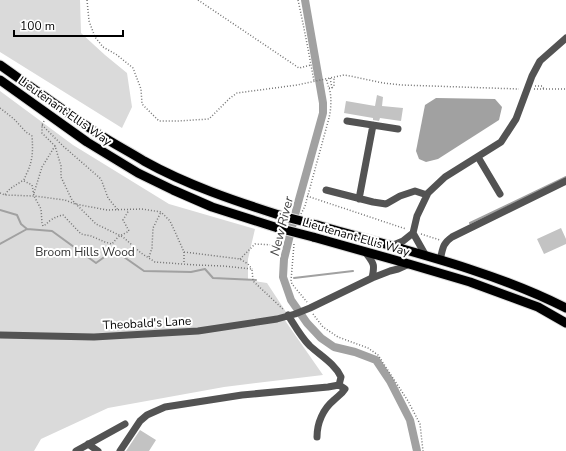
<svg xmlns="http://www.w3.org/2000/svg" width="566" height="451" font-family="'Nunito Sans',sans-serif">
<style>
.green{fill:#dadada}
.water{fill:#a1a1a1}
.lines{fill:none;stroke-linecap:round;stroke-linejoin:round}
.stream{stroke:#a1a1a1;stroke-width:2}
.canal{stroke:#a1a1a1;stroke-width:8}
.building{fill:#c3c3c3}
.major-casing{stroke:#dbdbdb;stroke-width:11}
.path{stroke:#757575;stroke-width:1.5;stroke-dasharray:1 2;stroke-linecap:butt}
.minor{stroke:#535353;stroke-width:7}
.major{stroke:#000;stroke-width:9}
.major-bridge-casing{stroke:#dbdbdb;stroke-width:11;stroke-linecap:butt}
.major-bridge{stroke:#000;stroke-width:9}
.labels{text-anchor:middle;stroke-width:4;stroke-linejoin:round;paint-order:stroke}
.street-label{font-size:12px;fill:#000;stroke:#fff}
.park-label{font-size:12px;fill:#313131;stroke:#fff}
.water-label{font-size:13px;font-style:italic;fill:#424242;stroke:#fff}
</style>
<rect width="100%" height="100%" fill="#fff"/>
<!-- green -->
<path class="green" d="M0 0H80L81 33 105 55 127 73 132 107 122 128 0 52Z
M0 91 73 145 169 204 255 229 248 259V280L267 283 288 315 284 319 323 375 224 387 108 408 41 439 34 451H0Z"/>
<!-- water -->
<path class="water" d="M436 98 495 99 502 107 499 120 438 159 426 162 419 159 416 151 425 105Z"/>
<g class="lines">
<!-- stream -->
<path class="stream" d="M0 210 17 215 21 224 27 229 52 231 96 263 114 250 144 271 191 272 205 269 213 278 256 280
M470 223 566 177
M0 244 27 229
M294 278 353 271"/>
<!-- canal -->
<path class="canal" d="M305 0 323 103V113L298 203 284 259 283 277 291 300 307 323 321 338 334 347 355 352 376 360 390 381 410 420 417 451"/>
</g>
<!-- building -->
<path class="building" d="M377 95 383 97 382 106 403 108 401 121 380 118 379 121 373 120V118L344 113 346 101 375 106Z
M561 228 566 239V244L544 254 537 239Z
M140 430 156 440 149 451H126Z"/>
<g class="lines">
<!-- major casing -->
<g class="major-casing">
<path id="major" d="M0 65C31 87 63 110 94 131 110 142 128 151 144 161 187 185 235 201 282 216
M0 80 87 142 138 173 173 190 212 207 278 228
M317 225C400 249 489 269 566 308
M313 237 409 264 470 282 538 307 566 323"/>
</g>
<!-- path -->
<path class="path" d="M87 0 89 21 95 37 103 47 117 55 133 68 141 89 142 104 159 121H178L209 119 230 98 237 93 297 85 344 75 350 76 383 83 402 85 519 89
M198 0 299 68 311 65
M298 0C304 27 309 54 314 81
M535 86H542L544 89
M329 88H332L330 78
M332 88 334 86V77
M534 89H566
M0 108 14 119 26 132 32 136C33 150 33 160 27 173 25 176 25 180 22 181 15 186 9 188 5 195
M44 121 42 125V133L55 146 61 166V177L72 200 96 224 123 237 141 253 155 262 196 265 223 266 252 269 253 281 284 310
M42 125 63 146 101 179 108 198 118 210
M24 181 32 185 34 196 41 209 42 223 43 226C47 224 48 222 51 220 55 217 59 216 63 215L81 234 91 236 105 242 112 244 118 237 129 231 123 220 129 210
M0 193 5 195 34 196 65 200 75 204 107 210 142 209 161 212 170 221 176 234 184 252V264
M34 193 42 167 55 146
M307 196 406 229
M301 214 305 206 329 118C331 110 332 96 329 88 328 85 327 82 326 78
M421 234 440 240
M294 244 291 281 292 284 307 302
M184 252 240 259 248 264 252 269
M149 257 152 248 153 228 161 212
M240 259 255 244 274 245 283 240
M313 314 323 327 338 337 368 348 378 355 408 401 420 424 423 451"/>
<!-- minor -->
<path class="minor" d="M347 121 398 129
M478 157 500 194
M326 190 373 202 386 204 400 196 415 191 427 195
M359 199 373 125
M413 233 426 256
M391 246 403 241 413 233 417 216 428 193 445 177 501 142 516 119 532 76 540 61 566 38
M366 253C374 264 375 264 372 278
M440 260C443 249 442 244 452 237L566 181
M288 315C295 326 301 337 310 346 321 356 335 364 341 377L339 385
M0 335 94 337 198 331 277 319 295 314 310 308 372 278 390 271 398 269 409 264
M88 444 98 451
M76 451 125 424
M120 451 140 421 147 415 165 407 242 395 328 387 339 385 345 389C342 394 338 396 334 400 323 409 317 423 317 437"/>
<!-- major -->
<use href="#major" class="major"/>
<!-- major-bridge casing -->
<g class="major-bridge-casing">
<path id="major-bridge" d="M282 216 317 225
M278 228 313 237"/>
</g>
<!-- major-bridge -->
<use href="#major-bridge" class="major-bridge"/>
</g>
<g class="labels">
<!-- street labels -->
<g class="street-label">
<text transform="translate(65 111) rotate(35)" y="4">Lieutenant Ellis Way</text>
<text transform="translate(356 237) rotate(16)" y="4">Lieutenant Ellis Way</text>
<text transform="translate(147 323) rotate(-3)" y="4">Theobald's Lane</text>
</g>
<!-- park labels -->
<g class="park-label">
<text x="85" y="256">Broom Hills Wood</text>
</g>
<!-- water labels -->
<g class="water-label">
<text transform="translate(281 226) rotate(-76)" y="5">New River</text>
</g>
</g>
<!-- scale -->
<path d="M14 30v6h109v-6" fill="none" stroke="#000000" stroke-width="2"/>
<text x="20" y="30" font-size="12" fill="#000000" stroke="#ffffff" stroke-width="3" paint-order="stroke">100 m</text>
</svg>
